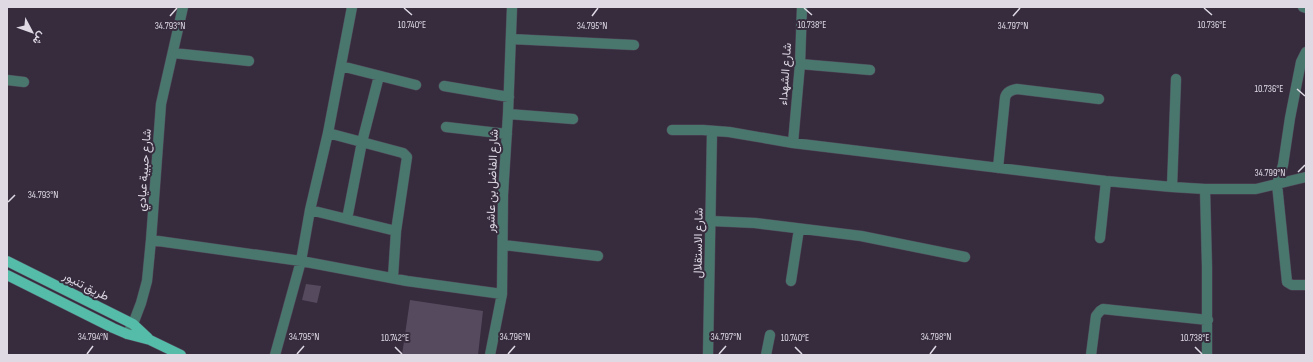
<svg xmlns="http://www.w3.org/2000/svg" width="1313" height="362" font-family="'Sofia Sans Condensed',Vazirmatn,sans-serif">
<style>
.building{fill:#564b5e}
.lines{fill:none;stroke-linecap:round;stroke-linejoin:round}
.minor-casing{stroke:#514859;stroke-width:11}
.major-casing{stroke:#514859;stroke-width:11}
.minor{stroke:#49776e;stroke-width:10}
.major{stroke:#55bcaa;stroke-width:10}
.ticks{fill:none;stroke:#dfd9e4;stroke-width:1.5}
.labels{text-anchor:middle;stroke-width:4;stroke-linejoin:round;paint-order:stroke}
.street-label{font-size:12px;fill:#dfd9e4;stroke:#362c3e}
.ticks-label{font-size:10px;text-anchor:middle;fill:#dfd9e4;stroke:#362c3e;stroke-width:4;stroke-linejoin:round;paint-order:stroke}
</style>
<rect width="100%" height="100%" fill="#362c3e"/>
<!-- building -->
<path class="building" d="M306 284 321 286 317 303 302 300Z
M410 300 483 311 478 355H402Z"/>
<g class="lines">
<!-- minor casing -->
<g class="minor-casing">
<path id="minor" d="M1303 7 1306 8
M511 39 634 45
M1306 52 1301 62 1290 118 1283 165 1277 184 1287 282 1292 285H1306
M173 53 249 61
M800 64 870 70
M341 66 416 85
M7 80 24 82
M444 86 509 97
M508 114 573 119
M446 127 507 134
M672 130H703L729 132 793 143 1106 181 1172 187 1205 189H1256L1306 177
M328 133 403 153 407 157 396 231 393 277
M793 143 800 64 802 7
M998 168 1005 98C1006 92 1011 90 1017 89L1099 99
M1172 187 1176 79
M1205 189 1207 267V355
M310 210 396 231
M347 219 362 142 379 76
M711 221 755 223 861 236 965 257
M1100 238 1106 181
M151 240 301 261 407 281 502 294
M503 245 598 256
M791 281 799 229
M127 334 133 324 141 303 147 281 151 240 161 104 183 7
M275 355 301 261 310 210 328 133 352 7
M490 355 502 294 503 195 508 114 512 7
M708 355 712 131
M766 355 770 335
M1091 355 1096 316 1100 311 1103 309 1208 320"/>
</g>
<!-- major casing -->
<g class="major-casing">
<path id="major" d="M7 261 133 324 148 338
M7 275 113 328 127 334 150 340 181 355"/>
</g>
<!-- minor -->
<use href="#minor" class="minor"/>
<!-- major -->
<use href="#major" class="major"/>
</g>
<!-- ticks -->
<path class="ticks" d="M404 8 412 15M804 8 812 15M1204 8 1212 15M170 16 177 8M592 16 598 8M1013 16 1020 8M1297 89 1305 96M1298 172 1305 165M8 202 15 195M395 347 402 354M795 347 802 354M1195 347 1202 354M87 354 93 346M297 354 304 346M508 354 515 346M719 354 726 346M930 354 936 346"/>
<g class="labels">
<!-- street labels -->
<g class="street-label">
<text transform="translate(785 74) rotate(-86)" y="4">شارع الشهداء</text>
<text transform="translate(144 170) rotate(-86)" y="4">شارع حبيبة عيادي</text>
<text transform="translate(492 181) rotate(-88)" y="4">شارع الفاضل بن عاشور</text>
<text transform="translate(698 243) rotate(-89)" y="4">شارع الاستقلال</text>
<text transform="translate(86 286) rotate(27)" y="4">طريق تنيور</text>
</g>
</g>
<g class="ticks-label">
<text x="412" y="28">10.740°E</text>
<text x="812" y="28">10.738°E</text>
<text x="1212" y="28">10.736°E</text>
<text x="170" y="29">34.793°N</text>
<text x="592" y="29">34.795°N</text>
<text x="1013" y="29">34.797°N</text>
<text x="1269" y="92">10.736°E</text>
<text x="1270" y="176">34.799°N</text>
<text x="43" y="198">34.793°N</text>
<text x="93" y="340">34.794°N</text>
<text x="304" y="340">34.795°N</text>
<text x="515" y="340">34.796°N</text>
<text x="726" y="340">34.797°N</text>
<text x="936" y="340">34.798°N</text>
<text x="395" y="341">10.742°E</text>
<text x="795" y="341">10.740°E</text>
<text x="1195" y="341">10.738°E</text>
</g>
<!-- border -->
<rect width="1313" height="362" fill="none" stroke="#dfd9e4" stroke-width="16"/>
<!-- north arrow -->
<g transform="translate(32 32) rotate(131)" stroke="#362c3e" stroke-width="3" paint-order="stroke">
<path d="M0-3L7 15L0 10L-7 15Z" fill="#dfd9e4"/>
<text y="-6" font-size="11" font-weight="bold" text-anchor="middle" fill="#dfd9e4">ش</text>
</g>
</svg>
